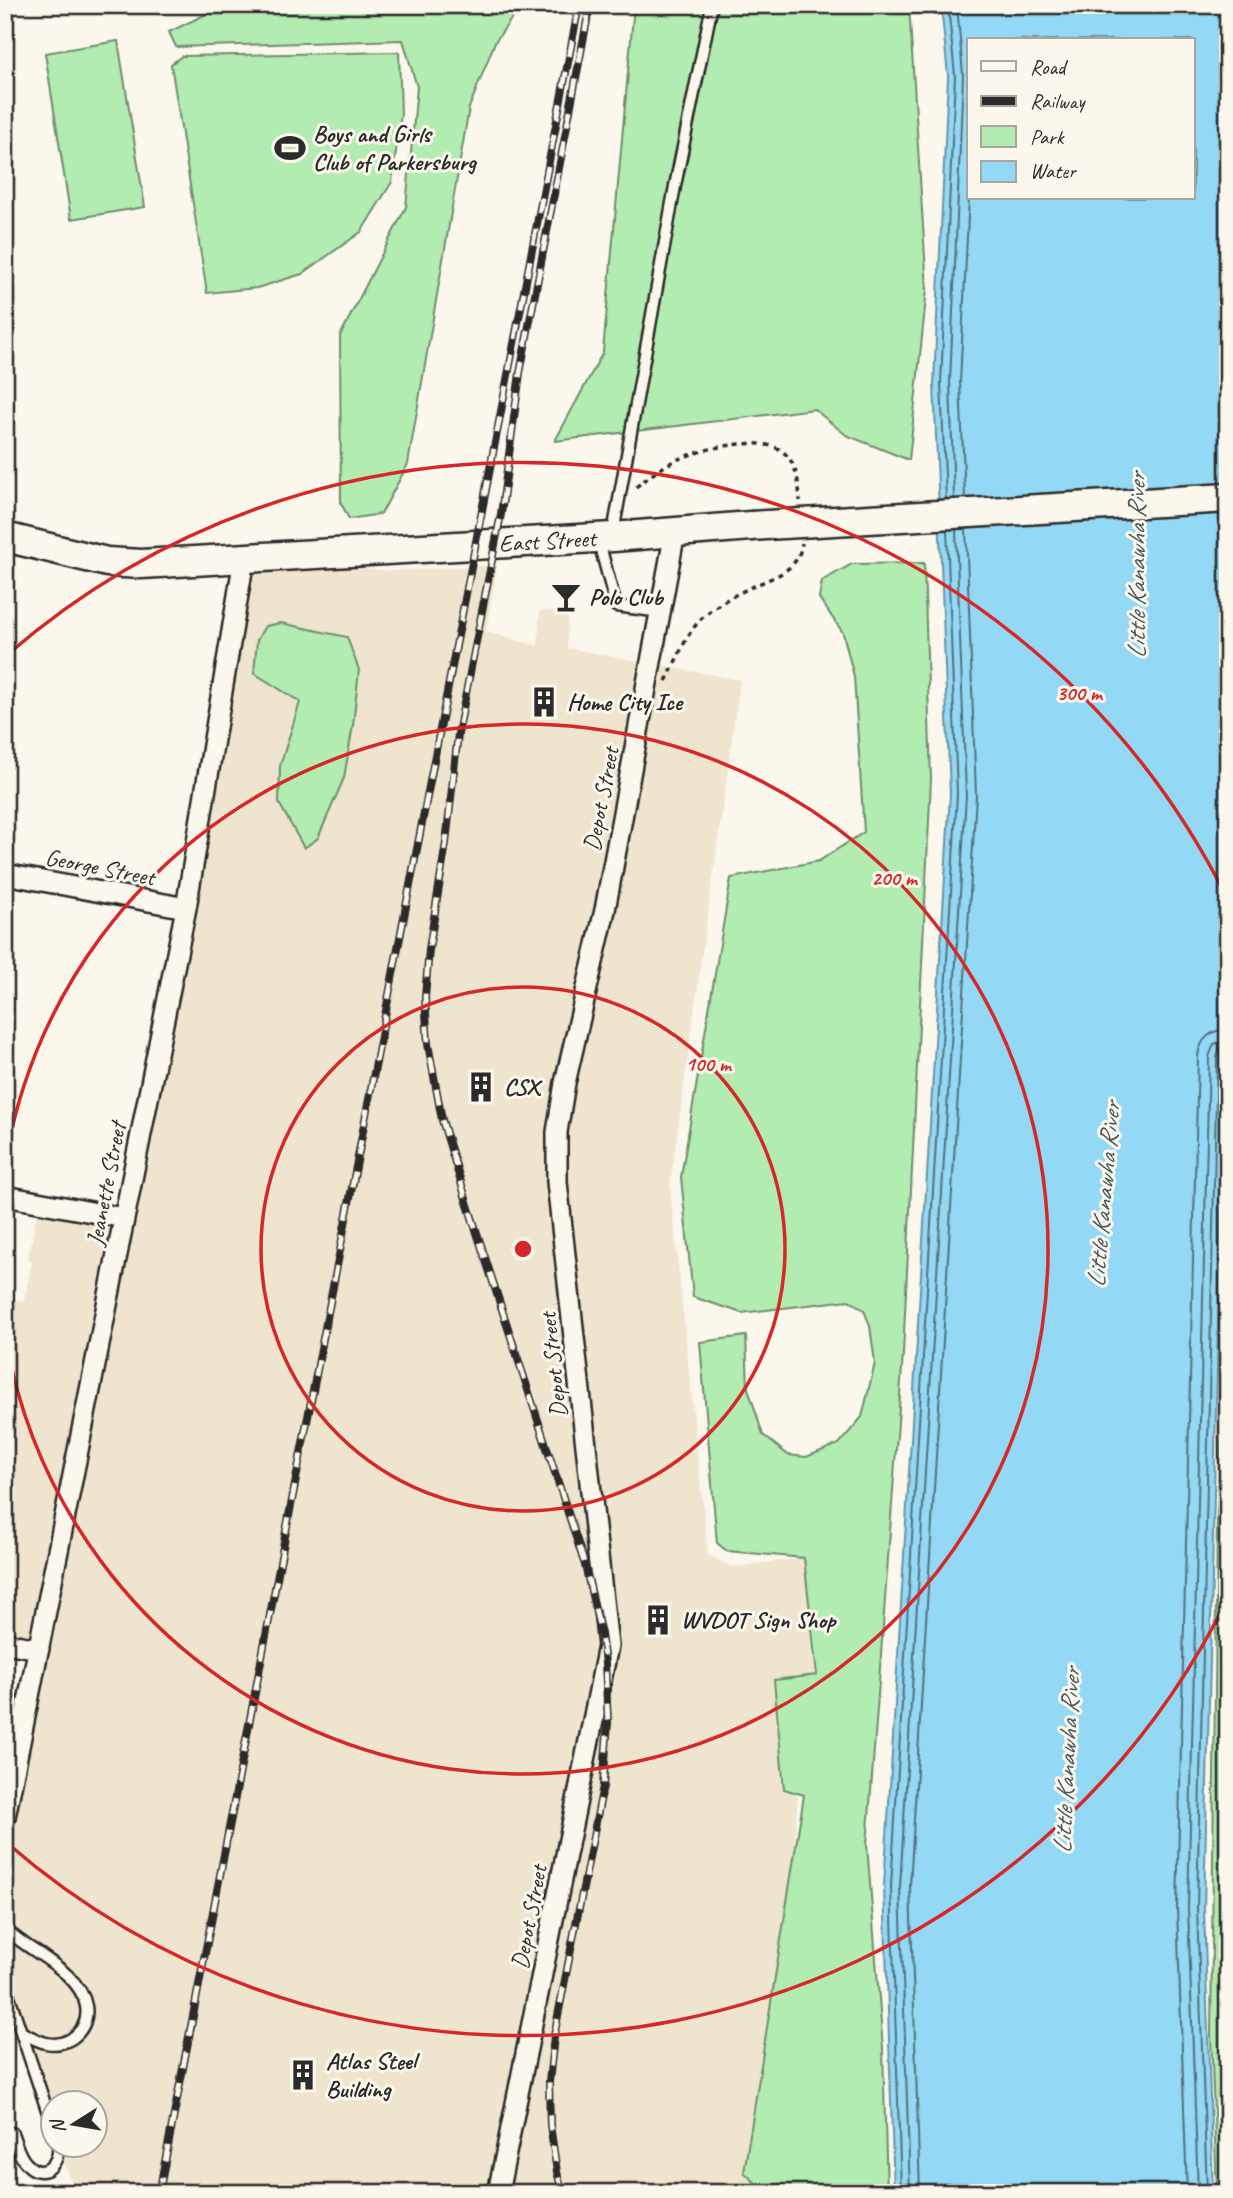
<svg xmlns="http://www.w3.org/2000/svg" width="1233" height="2198" font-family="Caveat,sans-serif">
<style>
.built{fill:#efe4ce}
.green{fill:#b2ecb1;stroke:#6e8c6e;stroke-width:2}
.water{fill:#93d8f4;stroke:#6993a4;stroke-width:2;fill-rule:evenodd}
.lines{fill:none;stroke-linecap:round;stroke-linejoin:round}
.shore{stroke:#55707b;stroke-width:2}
.lane-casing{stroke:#2b2b2b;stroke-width:15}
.street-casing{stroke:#2b2b2b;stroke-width:24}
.secondary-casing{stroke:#2b2b2b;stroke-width:33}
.path{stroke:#2b2b2b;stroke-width:3.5;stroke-dasharray:5 5;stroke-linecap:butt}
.lane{stroke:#fbf7ec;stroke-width:10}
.street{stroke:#fbf7ec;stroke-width:19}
.secondary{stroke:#fbf7ec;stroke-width:28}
.rail-casing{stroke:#2b2b2b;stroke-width:8}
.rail{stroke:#fbf7ec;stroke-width:5;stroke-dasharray:16;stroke-linecap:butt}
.secondary-bridge-casing{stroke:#2b2b2b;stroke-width:33;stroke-linecap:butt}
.secondary-bridge{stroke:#fbf7ec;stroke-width:28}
.ring{fill:none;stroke:#d62828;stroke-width:3.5}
.labels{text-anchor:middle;stroke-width:6;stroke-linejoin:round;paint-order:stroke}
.poi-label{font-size:24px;font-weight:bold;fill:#2b2b2b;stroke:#fbf7ec;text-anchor:start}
.street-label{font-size:24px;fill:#2b2b2b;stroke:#fbf7ec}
.water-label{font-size:26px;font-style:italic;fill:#45565d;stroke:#fbf7ec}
.centre{fill:#d62828;stroke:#fbf7ec;stroke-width:3.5}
.ring-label{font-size:21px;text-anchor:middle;font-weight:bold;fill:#d62828;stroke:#fbf7ec;stroke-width:6;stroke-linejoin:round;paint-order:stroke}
</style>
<rect width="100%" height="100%" fill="#fbf7ec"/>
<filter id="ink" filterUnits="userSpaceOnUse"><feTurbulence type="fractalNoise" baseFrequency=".0143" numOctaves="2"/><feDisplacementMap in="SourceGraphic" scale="14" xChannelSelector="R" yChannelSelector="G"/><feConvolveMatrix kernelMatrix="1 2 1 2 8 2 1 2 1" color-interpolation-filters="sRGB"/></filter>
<g filter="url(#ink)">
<!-- built -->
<path class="built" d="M244 559 392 571 497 565 486 632 538 646 540 610 568 613 567 648 740 680 670 1186 708 1555 733 1567 804 1558 817 1675 774 1680 798 1792 788 1939 744 2172 766 2193H75L59 2146H94V2104H52V2125L8 1993 5 1966V1817L38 1650 5 1643V1298L24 1301 32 1262 28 1260 39 1202 124 1218Z"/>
<!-- green -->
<path class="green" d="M225 5H521L495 42 469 108 408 464 381 514 349 519 341 503 340 336 406 207 417 87 403 40 176 47 169 32Z
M634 5H909L927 289 909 460 846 435 814 409 555 441 603 352Z
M118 41 145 207 71 219 45 53Z
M399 52 401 114 392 182 361 232 302 274 257 288 207 293 171 64 182 56Z
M924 563 931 779 903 1354 867 1845 883 2049 887 2193H766L744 2172 804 1795 784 1789 774 1680 817 1675 804 1558 727 1551 717 1543 700 1342 746 1336 748 1388 763 1435 788 1455 806 1457 839 1444 862 1417 875 1363 870 1326 864 1310 849 1300 742 1313 693 1297 681 1177 731 878 819 861 864 832 854 677 843 633 819 598 822 581 852 564Z
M281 623 347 637 359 670 353 725 344 778 318 838 304 848 279 803 280 766 300 702 254 673 257 640 265 626Z
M1228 1316V2193H1217L1211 2035 1217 1519Z"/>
<!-- water -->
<path class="water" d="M941 5H1228V913L1204 1908 1213 2193H894L884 1886 950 794 934 383 948 76ZM969 40H1193V198H969Z"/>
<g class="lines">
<!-- shore -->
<path class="shore" d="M954 498 950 383 963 75 957 5
M965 498 960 383 969 195
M946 499 941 383 955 76 948 5
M901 2193 891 1886 957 794 947 530
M910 2193 900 1886 966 795 956 530
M920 2193 910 1886 976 795 966 529
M1187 2193 1177 1908 1198 1056C1200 1039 1211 1030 1228 1029
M1198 2193 1188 1908 1209 1057 1214 1044 1228 1040
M1207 2193 1197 1908 1217 1057 1220 1050 1228 1048"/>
<!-- lane casing -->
<g class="lane-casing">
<path id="lane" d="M613 533 675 186 712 5
M599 542 616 606 661 612
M5 1928C26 1951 80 1970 86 2006 90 2029 69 2048 46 2043 37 2041 29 2036 21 2032
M5 1966 8 1993 52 2125
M12 2133C16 2143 19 2157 27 2164 43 2181 60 2164 58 2146"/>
</g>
<!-- street casing -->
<g class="street-casing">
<path id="street" d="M5 874 186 908
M5 1196 124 1218
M5 1643 39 1649
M5 1817 186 908 244 559
M498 2193 608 1646 557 1182V1132L565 1083 605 910 675 532"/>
</g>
<!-- secondary casing -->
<g class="secondary-casing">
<g id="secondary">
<path d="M1091 506 1228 498"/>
<path id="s1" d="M5 537 107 562 141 564 613 537 751 526"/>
</g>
</g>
<!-- path -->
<path class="path" d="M636 487C647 478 659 469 672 462 696 450 759 434 782 451 797 462 799 484 800 501
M666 681C677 661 685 635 701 619 715 605 734 595 752 587 774 576 798 572 802 543"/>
<!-- lane -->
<use href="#lane" class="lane"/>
<!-- street -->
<use href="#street" class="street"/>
<!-- secondary -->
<use href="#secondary" class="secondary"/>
<!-- rail casing -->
<g class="rail-casing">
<path id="rail" d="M159 2193 579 5
M563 2193 557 2172 550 2125 549 2082 554 2036 603 1786 608 1723 605 1663 601 1634 585 1565 467 1202 442 1120 428 1044 425 997 429 949 446 843 458 734 501 514 520 373 590 5"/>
</g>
<!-- rail -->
<use href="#rail" class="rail"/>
<!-- secondary-bridge casing -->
<g class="secondary-bridge-casing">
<path id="secondary-bridge" d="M751 526 1091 506"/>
</g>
<!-- secondary-bridge -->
<use href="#secondary-bridge" class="secondary-bridge"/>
</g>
</g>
<!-- distance rings -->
<g class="ring">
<circle cx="523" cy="1249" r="262"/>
<path d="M6 1158A525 525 0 1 1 6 1340"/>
<path d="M1227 1600A787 787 0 0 1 7 1843M7 655A787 787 0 0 1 1227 898"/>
</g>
<!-- icons -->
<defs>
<g id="stadium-bare" transform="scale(2.415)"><path d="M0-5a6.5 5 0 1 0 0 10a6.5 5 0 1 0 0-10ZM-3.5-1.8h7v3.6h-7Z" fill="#2b2b2b" stroke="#fbf7ec" stroke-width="2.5" paint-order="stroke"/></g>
<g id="bar-bare" transform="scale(2.415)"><path d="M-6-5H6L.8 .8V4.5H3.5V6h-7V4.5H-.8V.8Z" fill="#2b2b2b" stroke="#fbf7ec" stroke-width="2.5" paint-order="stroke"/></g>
<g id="building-bare" transform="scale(2.415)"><path d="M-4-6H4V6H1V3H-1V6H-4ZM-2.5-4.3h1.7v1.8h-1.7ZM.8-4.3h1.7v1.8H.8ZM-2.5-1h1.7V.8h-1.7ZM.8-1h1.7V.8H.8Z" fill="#2b2b2b" stroke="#fbf7ec" stroke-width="2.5" paint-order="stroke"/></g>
</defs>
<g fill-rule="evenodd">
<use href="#stadium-bare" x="290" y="148"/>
<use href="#bar-bare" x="566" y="597"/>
<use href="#building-bare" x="544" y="702"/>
<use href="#building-bare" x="481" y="1087"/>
<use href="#building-bare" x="658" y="1620"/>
<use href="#building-bare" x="303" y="2075"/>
</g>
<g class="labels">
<!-- poi labels -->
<g class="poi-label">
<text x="313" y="142">Boys and Girls<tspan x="313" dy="28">Club of Parkersburg</tspan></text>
<text x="589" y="605">Polo Club</text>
<text x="567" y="710">Home City Ice</text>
<text x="504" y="1095">CSX</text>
<text x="681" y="1628">WVDOT Sign Shop</text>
<text x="326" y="2069">Atlas Steel<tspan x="326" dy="28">Building</tspan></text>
</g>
<!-- street labels -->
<g class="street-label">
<text dy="8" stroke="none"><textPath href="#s1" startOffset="546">East Street</textPath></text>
<text transform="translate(601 799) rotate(-79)" y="8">Depot Street</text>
<text transform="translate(100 867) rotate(11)" y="8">George Street</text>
<text transform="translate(106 1184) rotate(-79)" y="8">Jeanette Street</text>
<text transform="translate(553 1365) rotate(-96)" y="8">Depot Street</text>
<text transform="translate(529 1917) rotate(-79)" y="8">Depot Street</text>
</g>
<!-- water labels -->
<g class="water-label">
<text transform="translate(1136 566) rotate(-90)" y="9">Little Kanawha River</text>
<text transform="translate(1103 1195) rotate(-85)" y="9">Little Kanawha River</text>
<text transform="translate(1066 1761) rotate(-87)" y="9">Little Kanawha River</text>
</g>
</g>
<circle cx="523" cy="1249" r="10" class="centre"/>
<g class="ring-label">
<text x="1079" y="700">300 m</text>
<text x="894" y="885">200 m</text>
<text x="708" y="1071">100 m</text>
</g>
<!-- margin -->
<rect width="1233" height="2198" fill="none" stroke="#fbf7ec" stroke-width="28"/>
<rect x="14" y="14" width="1205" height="2170" fill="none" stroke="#2b2b2b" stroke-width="2.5" filter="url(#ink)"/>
<!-- legend -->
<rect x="967" y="38" width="228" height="161" fill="#fbf7ec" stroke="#a8a59f" stroke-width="2"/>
<rect x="981" y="61" width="35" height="10" fill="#fbf7ec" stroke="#a8a59f" stroke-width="2"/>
<text x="1030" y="74" font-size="21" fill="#2b2b2b">Road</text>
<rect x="981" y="96" width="35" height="10" fill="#2b2b2b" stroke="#a8a59f" stroke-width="2"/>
<text x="1030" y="108" font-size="21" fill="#2b2b2b">Railway</text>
<rect x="981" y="126" width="35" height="21" fill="#b2ecb1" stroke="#a8a59f" stroke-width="2"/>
<text x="1030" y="144" font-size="21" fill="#2b2b2b">Park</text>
<rect x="981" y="161" width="35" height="21" fill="#93d8f4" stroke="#a8a59f" stroke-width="2"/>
<text x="1030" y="178" font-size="21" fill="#2b2b2b">Water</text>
<!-- north arrow -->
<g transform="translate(74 2124) rotate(259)"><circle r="33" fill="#fbf7ec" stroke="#a8a59f" stroke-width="2"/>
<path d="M0-5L12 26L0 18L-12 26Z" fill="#2b2b2b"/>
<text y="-10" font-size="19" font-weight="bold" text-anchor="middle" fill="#2b2b2b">N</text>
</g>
</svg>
